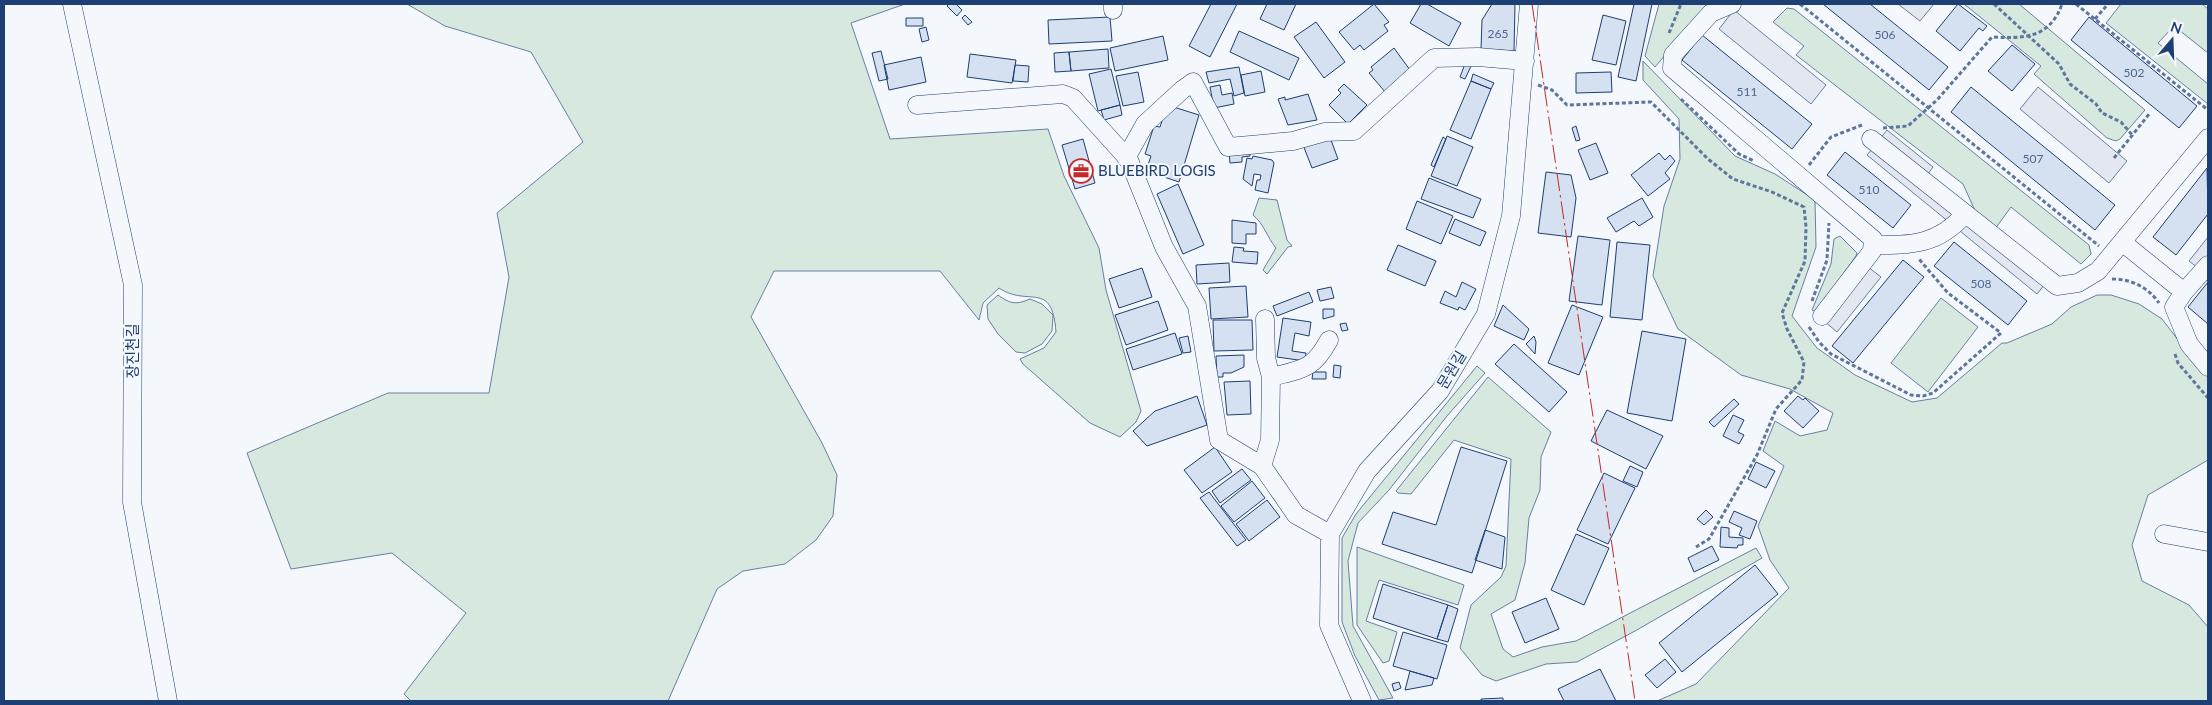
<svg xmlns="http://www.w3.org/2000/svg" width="2212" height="705" font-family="Lato,'Noto Sans KR',sans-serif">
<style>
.green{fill:#d7e8df;stroke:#687fa3}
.parking{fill:#e3e8f0;stroke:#687fa3}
.building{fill:#d5e0f0;stroke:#1d3f73}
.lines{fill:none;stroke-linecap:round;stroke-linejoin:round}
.minor-casing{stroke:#1d3f73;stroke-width:19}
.path{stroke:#5e769c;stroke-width:3;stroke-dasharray:4 2.5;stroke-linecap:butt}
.minor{stroke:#f4f7fb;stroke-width:18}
.power{stroke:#c62828;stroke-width:1;stroke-dasharray:18 4 2.5 4;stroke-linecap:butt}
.labels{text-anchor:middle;stroke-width:4;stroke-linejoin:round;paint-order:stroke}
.number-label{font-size:12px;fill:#4b6792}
.poi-label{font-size:15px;fill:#1d3f73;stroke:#f4f7fb;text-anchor:start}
.street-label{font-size:15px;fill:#1d3f73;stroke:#f4f7fb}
</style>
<rect width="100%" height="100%" fill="#f4f7fb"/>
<!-- green -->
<path class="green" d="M407 4H905L851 23 890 139 1048 129 1064 176 1099 248 1106 290 1141 411 1136 422 1120 437 1090 423 1023 364 1020 359 1044 348 1056 332C1052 279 1029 308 999 288L983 303 979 320 940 271H774L751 317 822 443 837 475 833 516 816 540 785 564 743 571 717 589 668 701H411L404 694 466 613 392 553 291 569 247 453 388 393H489L509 277 497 213 583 142 531 52 445 26Z
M1659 4H1709L1655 67 1645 56Z
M1964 4H2019L2145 110 2120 139 2116 141 2107 138 2034 74 2041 66Z
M2121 4H2202L2208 9V53L2174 26 2158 43 2208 84V104L2106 23Z
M1787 8 1794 9 2089 245 2091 254 2081 264 2011 207 1995 229 1977 215 1963 184 1796 55 1804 46 1773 22Z
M1643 61 1735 156 1775 174 1815 200 1816 247 1792 316 1817 348 1855 375 1912 402 1937 398 2002 343H2007L2052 324 2071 307 2097 295H2111L2139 304 2162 319 2191 357 2208 374V460L2148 495 2132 545 2142 581 2189 605 2208 627V701H1657L1696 684 1789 588 1770 560 1758 526 1784 466 1763 451 1775 421 1800 436 1827 430 1833 413 1790 389 1741 375 1678 329 1653 276 1664 206 1680 159 1679 119 1643 80Z
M1259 198 1277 200 1287 240 1292 246 1288 247 1267 274 1263 270 1276 248C1267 237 1264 224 1253 215Z
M1840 236 1857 253 1856 256 1816 312 1812 310 1831 264 1834 239Z
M998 295C1010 304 1016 305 1030 299L1042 304 1053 315 1052 331 1042 344 1025 353 1016 352 998 334 988 319 987 305Z
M1941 298 1978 327 1928 392 1891 363Z
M1477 366 1485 373 1447 416 1389 490 1358 523 1348 561 1353 626 1393 698 1379 700 1355 656 1342 622V538L1356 514Z
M1488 377 1551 432 1541 457 1540 490 1529 518 1525 563 1515 600 1491 614 1503 649 1513 657 1542 647 1576 641 1756 548 1762 558 1635 631 1577 662 1546 664 1496 681 1482 675 1460 648 1471 605 1501 577 1506 566 1511 459 1454 440 1411 494 1398 493 1396 491Z
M1357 547 1464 585 1458 605 1379 580 1366 621 1397 632 1389 661 1383 663 1357 625Z"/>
<!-- parking -->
<path class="parking" d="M1898 4H1934L1920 21Z
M1734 10 1826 85 1811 104 1719 29Z
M2038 87 2127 161 2109 183 2020 109Z
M1887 130 1933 167 1928 174 2052 275 2037 294 1867 155Z
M2208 237V276L2189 261Z
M1858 259 1881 277 1837 332 1817 315Z"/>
<!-- building -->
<path class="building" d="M949 4H956L962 10 957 16 947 6Z
M1211 4H1237L1210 57 1189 46Z
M1267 4H1296L1284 30 1260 19Z
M1374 4 1389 22 1384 25 1388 31 1364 50 1360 45 1354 50 1339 32Z
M1421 4H1427L1461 23 1449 46 1410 23Z
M1492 4H1515L1514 51 1481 49 1482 20Z
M1634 4H1652L1636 81 1618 77Z
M1823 4H1870L1948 67 1929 90Z
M1958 4 1987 26 1983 31 1979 28 1960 51 1936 31Z
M965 15 972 22 968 25 962 18Z
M1603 15 1626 21 1616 65 1592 60Z
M1110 17 1112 41 1049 44 1048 20Z
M2089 17 2197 106 2179 128 2071 40Z
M906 18H923V26H906Z
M1316 22 1345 62 1324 78 1294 37Z
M926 27 929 40 922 42 919 29Z
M1239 31 1299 58 1289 80 1230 52Z
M1702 35 1812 124 1792 149 1682 60Z
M1163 36 1168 60 1115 71 1110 48Z
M2012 45 2035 64 2012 91 1988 71Z
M1394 48 1410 70 1386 93 1369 73 1373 70 1371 67Z
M1108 49 1109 68 1071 71 1069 52Z
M881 51 888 79 879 81 872 53Z
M1069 52 1071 71 1055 72 1054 53Z
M970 54 1016 60 1012 83 967 77Z
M921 57 926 82 889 90 884 65Z
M1465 64 1471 66 1465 79 1460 77Z
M1015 65 1029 66 1028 82 1013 81Z
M1239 67 1244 93 1234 96 1230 79 1209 83 1206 72Z
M1111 69 1120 105 1098 111 1089 74Z
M1261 71 1265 92 1245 96 1241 75Z
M1138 72 1144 102 1123 106 1116 76Z
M1611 72 1612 92 1576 93V73Z
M1473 74 1494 83 1491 89 1471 81Z
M1471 81 1491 89 1471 139 1450 130Z
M1344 84 1367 105 1348 124 1329 105 1341 93 1338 90Z
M1220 85 1222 95 1232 93 1234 104 1214 108 1210 87Z
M1971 87 2115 205 2095 230 1951 112Z
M1308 94 1317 120 1288 125 1278 99 1285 97V100Z
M1120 105 1122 115 1104 120 1101 110Z
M1167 105 1199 115 1179 182 1146 171 1151 156 1145 154 1154 126 1160 127Z
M1576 126 1580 140 1576 141 1572 128Z
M1447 136 1473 147 1457 186 1431 176Z
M1443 137 1446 139 1434 167 1431 165Z
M1083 139 1095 183 1075 189 1062 145Z
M1321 139 1331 140 1338 159 1312 168 1303 145Z
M1596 143 1608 173 1590 180 1578 150Z
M1249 150 1250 156 1242 157V162L1230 163 1229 152Z
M1845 152 1911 205 1893 228 1827 175Z
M1659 153 1665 160 1670 155 1675 161 1665 173 1670 179 1648 196 1631 175Z
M1253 156 1272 160 1274 163 1268 193 1255 190 1257 180H1260L1261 175 1254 174 1252 186 1243 179 1247 158 1252 159Z
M2207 168 2208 214 2176 255 2153 237Z
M1546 172 1571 175 1576 198 1571 237 1538 233Z
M1429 178 1481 199 1473 218 1421 199Z
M1178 184 1204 245 1183 254 1157 194Z
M1642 198 1653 217 1639 226 1634 221 1616 232 1607 218Z
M1417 201 1453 216 1441 244 1406 229Z
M1455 219 1486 232 1480 246 1449 233Z
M1232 220 1256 223V234H1246V244L1232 243Z
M1578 236 1610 240 1602 305 1569 301Z
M1617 242 1650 245 1642 320 1610 317Z
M1954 242 2027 301 2008 325 1934 266Z
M1398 245 1436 261 1425 286 1387 270Z
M1234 247 1244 248 1243 251 1258 252 1257 264 1232 262Z
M1903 260 1924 277 1853 363 1832 346Z
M1229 263 1230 282 1197 284 1196 265Z
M1142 268 1152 297 1119 308 1109 279Z
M1462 282 1476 289 1465 310 1459 307 1458 310 1440 303 1445 291 1456 297Z
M2208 282V324L2188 307Z
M1246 286 1248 317 1211 319 1209 288Z
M1331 287 1334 298 1320 301 1317 290Z
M1309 292 1313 302 1277 316 1273 306Z
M1158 301 1168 330 1126 345 1115 315Z
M1503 305 1529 329 1524 340 1494 326Z
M1572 305 1603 317 1579 375 1548 363Z
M1323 309H1334V316L1323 319Z
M1283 318 1311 322 1309 336 1295 333 1292 351 1306 353 1305 361 1277 357Z
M1213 320H1252L1253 350 1214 351Z
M1346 323 1348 330 1342 331 1340 324Z
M1642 331 1686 339 1672 421 1627 413Z
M1175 333 1182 354 1133 370 1126 349Z
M1188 336 1191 352 1183 353 1179 338Z
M1534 336 1536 342 1535 354 1526 344Z
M1514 344 1567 392 1549 412 1495 364Z
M1244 355V367L1231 373H1223V377H1217L1216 356Z
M1334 365 1341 366 1340 378 1333 377Z
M1313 372H1326V379H1312Z
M1250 381 1251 414 1227 415 1224 382Z
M1197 396 1207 425 1147 446 1133 431 1155 411Z
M1798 396 1803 400 1805 398 1819 411 1803 428 1784 411Z
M1734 399 1739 404 1714 427 1709 422Z
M1607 410 1663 436 1646 469 1591 441Z
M1733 415 1744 420 1738 432 1744 435 1739 444 1723 436Z
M1215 447 1232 472 1202 493 1184 470Z
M1461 447 1507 461 1472 573 1382 544 1393 512 1436 525Z
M1756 462 1775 471 1766 488 1748 479Z
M1630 466 1643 472 1637 487 1623 481Z
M1242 469 1251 480 1220 503 1212 491Z
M1604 473 1635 488 1608 544 1577 530Z
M1252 481 1265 498 1234 522 1221 506Z
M1209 492 1246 540 1237 546 1200 498Z
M1267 500 1280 517 1249 541 1236 524Z
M1706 510 1713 517 1704 525 1697 519Z
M1734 511 1757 521 1750 539 1739 535 1742 528 1729 522Z
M1721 527 1729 528V537L1743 538V545H1738L1737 548 1720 547Z
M1485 530 1505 537 1502 569 1475 560Z
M1576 534 1609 548 1584 605 1551 590Z
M1712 546 1719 560 1694 572 1688 558Z
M1755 565 1778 594 1682 672 1659 643Z
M1383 584 1448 605 1437 639 1373 618Z
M1546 598 1559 629 1525 643 1512 612Z
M1448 605 1458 609 1448 642 1437 639Z
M1403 632 1447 645 1437 679 1393 666Z
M1665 659 1676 672 1657 688 1645 675Z
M1600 669 1616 701H1564L1558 689Z
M1410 671 1434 678 1432 685 1405 690Z
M1399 682 1401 688 1394 691 1392 684Z
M1503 698V701H1481V699Z"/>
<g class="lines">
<!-- minor casing -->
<g class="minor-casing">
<path id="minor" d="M72 4 133 285 132 502 168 701
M1113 4V10
M1732 4 1711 13 1673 55 1672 68 1873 239 1872 251 1822 316
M917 105 1063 94 1073 98 1129 160 1164 247 1197 306 1219 440 1262 466 1296 515 1330 534
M1871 139 2057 286 2078 283 2098 271 2208 138
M1126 158 1145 124 1182 90 1193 82 1228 147 1293 141 1325 132 1354 131 1434 58 1478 57 1525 61
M2122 242 2184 292 2174 307 2189 344 2208 367
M1874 245C1912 245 1938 245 1965 214
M2184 292 2208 265
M1271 377C1302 369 1313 370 1329 340
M1262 466 1270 440 1271 377 1266 358 1265 319
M2164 534 2208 542
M1362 701 1329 625 1330 534 1367 471 1440 391 1486 314 1511 216 1529 4"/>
</g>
<!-- path -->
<path class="path" d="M1800 4 2099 246
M1994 4 2059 64 2070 84 2096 104 2102 113 2121 122 2133 136
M2076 4 2208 110
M2095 19 2108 4
M1669 33 1681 4
M1538 85 1552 90 1567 105 1651 102 1708 159 1733 179 1772 192 1804 207 1806 227 1805 261 1782 313 1787 329 1804 362 1802 380 1776 409 1757 455 1709 539 1696 547
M1681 99 1739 154 1754 161
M1883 128 1908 126 1937 100 1992 37C2024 39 2050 38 2062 4
M2114 158 2150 113
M1809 165 1831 137 1862 125
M2112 279C2131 279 2148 287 2159 303
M1812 301 1827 260 1829 223
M1809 327 1819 342 1831 354 1911 395 1923 396 1933 393 2001 333 1948 293 1918 258
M2175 354 2178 363 2208 398"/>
<!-- minor -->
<use href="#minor" class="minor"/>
<!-- power -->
<path class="power" d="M1532 4 1635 701"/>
</g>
<!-- icons -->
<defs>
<g id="office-ring" transform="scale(1.25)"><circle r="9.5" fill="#f4f7fb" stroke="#c62828" stroke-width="1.5"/><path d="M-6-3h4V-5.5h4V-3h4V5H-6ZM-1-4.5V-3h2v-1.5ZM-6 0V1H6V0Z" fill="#c62828"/></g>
</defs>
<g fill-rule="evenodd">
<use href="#office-ring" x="1081" y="171"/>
</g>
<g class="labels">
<!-- number labels -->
<g class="number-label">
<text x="1498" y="38">265</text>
<text x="1885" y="39">506</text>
<text x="2134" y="77">502</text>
<text x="1747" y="96">511</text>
<text x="2033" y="163">507</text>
<text x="1869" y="194">510</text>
<text x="1981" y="288">508</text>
</g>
<!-- poi labels -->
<g class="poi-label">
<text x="1098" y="176">BLUEBIRD LOGIS</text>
</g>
<!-- street labels -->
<g class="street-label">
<text transform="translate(133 351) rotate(-90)" y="5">장진천길</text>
<text transform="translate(1452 370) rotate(-59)" y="5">문원길</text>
</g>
</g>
<!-- border -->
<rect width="2212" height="705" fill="none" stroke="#1d3f73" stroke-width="10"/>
<!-- north arrow -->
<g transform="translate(2172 40) rotate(19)" stroke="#f4f7fb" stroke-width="4" paint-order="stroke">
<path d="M0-4L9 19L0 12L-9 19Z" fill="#1d3f73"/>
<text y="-8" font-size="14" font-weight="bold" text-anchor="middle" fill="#1d3f73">N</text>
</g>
</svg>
